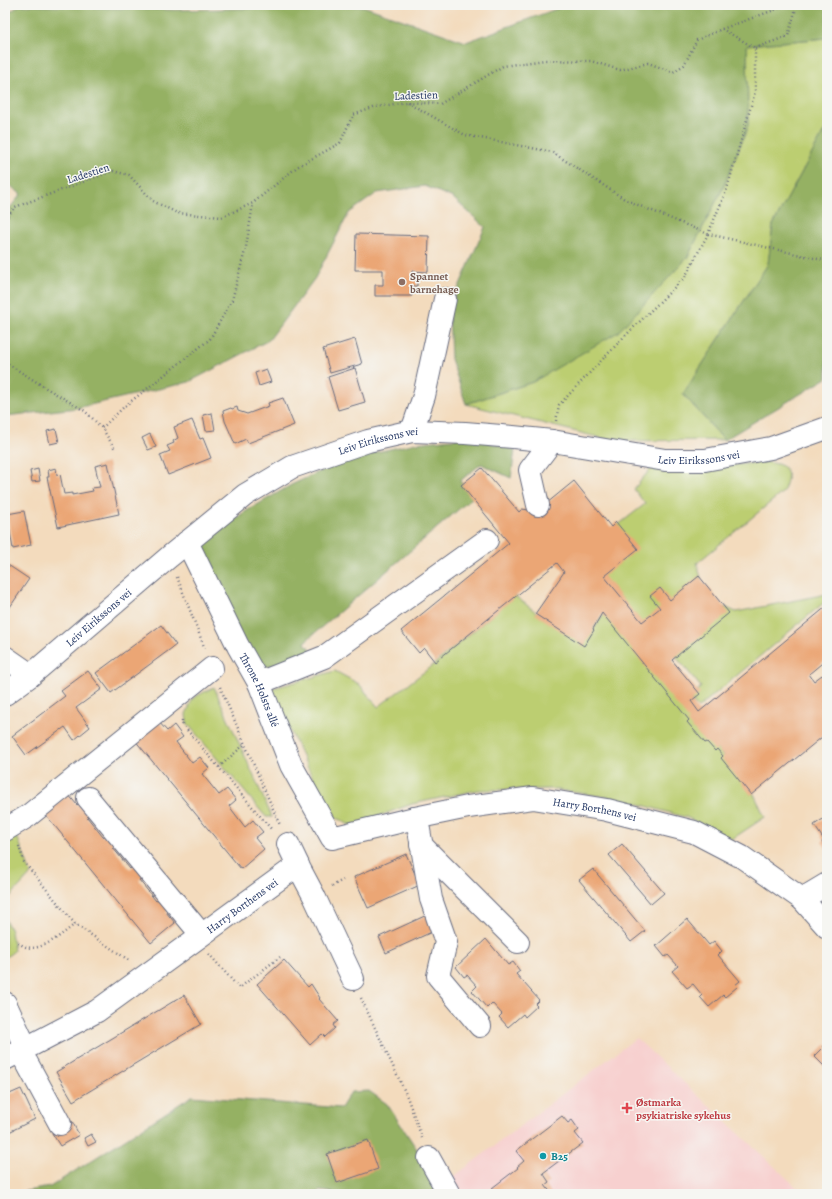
<svg xmlns="http://www.w3.org/2000/svg" width="832" height="1199" font-family="Alegreya,serif">
<style>
.built{fill:#f7d0cf}
.green{fill:#bcce71;stroke:#6c7e68}
.forest{fill:#95b163;stroke:#587060}
.building{fill:#eba674}
.lines{fill:none;stroke-linecap:round;stroke-linejoin:round}
.minor-casing{stroke:#676b7f;stroke-width:24}
.path{stroke:#676b7f;stroke-width:2.5;stroke-dasharray:1 3;stroke-linecap:butt}
.minor{stroke:#fff;stroke-width:22}
.education-dot{fill:#8d6e63;stroke:#f6f6f2;stroke-width:1.5}
.health-dot{fill:#e0444e;stroke:#f6f6f2;stroke-width:1.5}
.culture-dot{fill:#0f9aa8;stroke:#f6f6f2;stroke-width:1.5}
.labels{text-anchor:middle;stroke-width:3;stroke-linejoin:round;paint-order:stroke}
.street-label{font-size:11px;fill:#1b2f5e;stroke:#f6f6f2}
.education-label{font-size:11px;font-weight:bold;fill:#785e54;stroke:#f6f6f2;text-anchor:start}
.health-label{font-size:11px;font-weight:bold;fill:#be3a42;stroke:#f6f6f2;text-anchor:start}
.culture-label{font-size:11px;font-weight:bold;fill:#0d838f;stroke:#f6f6f2;text-anchor:start}
</style>
<rect width="100%" height="100%" fill="#f6f6f2"/>
<filter id="ink" filterUnits="userSpaceOnUse"><feTurbulence type="fractalNoise" baseFrequency=".025" numOctaves="2"/><feDisplacementMap in="SourceGraphic" scale="8" xChannelSelector="R" yChannelSelector="G"/><feConvolveMatrix kernelMatrix="1 2 1 2 8 2 1 2 1" color-interpolation-filters="sRGB"/></filter>
<filter id="wash" filterUnits="userSpaceOnUse"><feTurbulence type="fractalNoise" baseFrequency=".012" numOctaves="4" result="noise"/><feDisplacementMap in="SourceGraphic" scale="16" xChannelSelector="R" yChannelSelector="G"/><feGaussianBlur stdDeviation="0.9" result="paint"/><feColorMatrix in="noise" values="0 0 0 0 0 0 0 0 0 0 0 0 0 0 0 0 0 1.4 0 .05"/><feComposite in="paint" operator="in"/></filter>
<g filter="url(#wash)">
<rect width="100%" height="100%" fill="#f3dbbd"/>
<!-- built -->
<path class="built" d="M636 1038 804 1194H464L452 1178Z"/>
<!-- green -->
<path class="green" d="M827 38V126L773 225 768 264 683 394 724 440 613 441 466 404 533 382 687 258 723 188 748 126 747 45Z
M766 462C771 463 777 463 782 466 792 471 786 484 783 492L697 563 701 578 643 626 599 573 613 529 645 504 634 489 652 467 734 465Z
M827 594V600L698 708 689 698 701 687 672 652 725 607 736 612Z
M515 596 536 612 584 643 604 614 753 792 765 817 732 839 688 818 621 799 551 789 478 790 412 804 351 826 330 814 270 689 335 671 359 684 378 707 432 666Z
M214 687 272 817H266L187 723 186 714 193 698Z
M17 836 31 874 5 902V842Z
M5 919 11 931 14 951 5 958Z"/>
<!-- forest -->
<path class="forest" d="M20 5 174 10 363 6 466 42 567 5H827V38L747 45 748 126 723 188 687 258 618 332 533 382 466 404 451 359 449 310 485 227 453 198 425 186 377 193 349 213 315 278 269 340 189 382 77 408 5 416V214L21 194 5 182V15Z
M827 126V378L724 440 683 394 768 264 773 225Z
M471 437 515 450 511 478 481 464 460 481 473 497 309 638 305 643 315 654 302 661 264 667 252 659 206 564 204 546 211 538 243 513 291 485 347 459 416 443Z
M369 1091 387 1104 438 1181 444 1194H344L320 1191 315 1194H9L50 1187 192 1096 341 1108 351 1092Z"/>
<g id="blocks">
<!-- building -->
<path class="building" d="M356 234 429 236 428 272 412 271V278H417V286H412V296H375V285H383V270H355Z
M355 339 362 364 330 373 323 349Z
M355 368 365 402 338 410 328 377Z
M266 369 271 382 259 386 255 373Z
M283 398 294 425 248 443 246 439 235 444 225 421 223 411 231 408 232 409 237 407 238 411 247 414 269 406 268 403Z
M212 413 215 430 206 431 203 415Z
M192 420 200 439 203 438 211 458 168 475 160 455 170 451 167 446 174 443 173 441 178 438 174 427Z
M56 429 59 442 50 444 47 431Z
M150 434 156 447 148 450 142 438Z
M108 463 119 514 58 527 47 477H49L48 470 56 468 57 475 60 474 64 494 72 493V495L93 491 92 488 100 487 95 466Z
M482 468 519 512 522 509 535 511 536 512 574 481 611 527 616 522 638 549 604 576 642 622 660 608 650 596 660 588 670 600 699 576 729 613 672 660 700 694 691 701 699 712 827 606V659L809 674 814 681 822 675 827 682V733L751 795 721 758 723 756 717 749 715 751 707 742 705 743 687 722 689 720 602 613 593 629 594 630 584 646 535 614 564 572 557 563 435 662 424 648 419 653 401 631 509 543 461 485Z
M38 469 40 481 32 482 30 471Z
M24 511 31 545 13 549 7 514Z
M8 565 29 579 10 607 5 604V569Z
M161 625 176 645 111 693 96 673Z
M88 671 102 689 76 708 90 727 74 740 65 727 26 755 12 736 65 696 61 691Z
M157 720 167 731 174 725 183 737 176 742 192 763 200 757 209 768 202 774 219 795 227 789 236 800 229 806 245 827 253 820 263 832 255 838 264 849 241 869 134 739Z
M68 794 77 805 85 799 94 811 87 817 103 837 111 831 120 842 113 848 130 869 137 863 147 874 139 880 156 901 164 895 173 906 166 912 175 923 151 943 45 814Z
M826 817 827 818V849L822 842 824 840 814 825Z
M622 844 664 893 651 904 609 855Z
M406 854 420 885 368 908 354 877Z
M593 869 645 931 631 942 579 880Z
M429 914 436 930 386 953 379 937Z
M687 919 709 945 714 941 722 951 718 955 740 981 735 985 737 987 725 997 723 995 709 1007 700 997 702 995 693 984 687 988 672 971 678 966 668 955 665 957 656 946Z
M486 939 508 965 513 962 520 971 516 974 539 1000 535 1004 537 1006 525 1017 523 1014 508 1027 499 1017 502 1014 492 1003 487 1008 472 991 477 986 467 975 464 977 456 967Z
M284 960 308 987 311 984 320 998 319 999 338 1021 333 1025 335 1028 325 1037 322 1034 310 1045 257 984Z
M184 995 201 1024 73 1101 56 1072Z
M827 1043V1069L814 1056Z
M21 1089 35 1119 5 1134V1096Z
M562 1116 568 1123 572 1120 579 1130 575 1133 583 1143 543 1173 549 1182 545 1185 551 1193 550 1194H497L492 1188 518 1168 517 1167 524 1161 516 1151Z
M72 1121 79 1135 60 1146 52 1133Z
M91 1134 96 1142 88 1146 84 1138Z
M368 1140 378 1169 337 1183 327 1154Z"/>
</g>
</g>
<g filter="url(#ink)">
<use href="#blocks" fill-opacity="0" stroke="#676b7f" stroke-width="1"/>
<g class="lines">
<!-- minor casing -->
<g class="minor-casing">
<g id="minor">
<path d="M412 431 424 396 445 299"/>
<path d="M538 505 530 470 552 441"/>
<path id="s1" d="M187 542 238 646 259 683 291 765 332 838 415 818 468 807 533 798 607 810 694 832 742 857 802 899 827 927"/>
<path d="M5 657 31 675"/>
<path d="M259 683 324 657 487 540"/>
<path id="s2" d="M5 694 31 675 169 557 245 495 292 467 368 441 412 431 465 433 513 437 552 441 665 460H705L771 448 827 428"/>
<path d="M88 798 196 928"/>
<path d="M415 818 419 830 431 899 446 942 438 976 480 1026"/>
<path d="M5 830 28 816 212 668"/>
<path d="M421 845 518 942"/>
<path d="M297 864 314 896 353 979"/>
<path d="M802 899 827 884"/>
<path d="M5 1003 26 1048"/>
<path d="M19 1052 27 1063 60 1124"/>
<path id="s3" d="M5 1059 97 1011 298 865 288 844"/>
<path d="M429 1158 449 1194"/>
</g>
</g>
<!-- path -->
<path class="path" d="M755 48 788 36 797 5
M407 102 465 135 552 152 626 200 708 234 827 261
M5 219 15 207 113 171 129 175 153 201 177 213 222 217 253 203 297 167 340 143 353 115 376 107 406 102 440 104 503 66 545 60 591 61 620 70 648 63 673 72 684 65 697 40 722 29 788 5
M5 362 46 388 85 411 102 428 115 449
M556 421 559 405 624 337 685 277 708 234 727 189 755 92V48L722 29
M102 428 125 406 210 339 232 300 246 247 253 204
M177 577 205 649
M220 687 280 825
M182 720V724L272 830
M219 767 245 744
M19 846 24 862 75 924 130 961
M332 886 343 880
M18 943C21 944 24 947 27 947 41 952 64 933 75 924
M209 954 239 988 280 957
M361 998 406 1094 422 1138
M558 1194V1193"/>
<!-- minor -->
<use href="#minor" class="minor"/>
</g>
</g>
<!-- markers -->
<circle class="education-dot" cx="402" cy="282" r="4"/>
<path class="health-dot" d="M625 1102h4v4h4v4h-4v4h-4v-4h-4v-4h4z"/>
<circle class="culture-dot" cx="543" cy="1156" r="4"/>
<g class="labels">
<!-- street labels -->
<g class="street-label">
<text transform="translate(416 95) rotate(-2)" y="4">Ladestien</text>
<text transform="translate(88 173) rotate(-18)" y="4">Ladestien</text>
<text dy="4" stroke="none"><textPath href="#s2" startOffset="457">Leiv Eirikssons vei</textPath></text>
<text dy="4" stroke="none"><textPath href="#s2" startOffset="781">Leiv Eirikssons vei</textPath></text>
<text dy="4" stroke="none"><textPath href="#s2" startOffset="121">Leiv Eirikssons vei</textPath></text>
<text dy="4" stroke="none"><textPath href="#s1" startOffset="165">Throne Holsts allé</textPath></text>
<text dy="4" stroke="none"><textPath href="#s1" startOffset="598">Harry Borthens vei</textPath></text>
<text dy="4" stroke="none"><textPath href="#s3" startOffset="283">Harry Borthens vei</textPath></text>
</g>
<!-- education labels -->
<g class="education-label">
<text x="410" y="280">Spannet<tspan x="410" dy="13">barnehage</tspan></text>
</g>
<!-- health labels -->
<g class="health-label">
<text x="636" y="1106">Østmarka<tspan x="636" dy="13">psykiatriske sykehus</tspan></text>
</g>
<!-- culture labels -->
<g class="culture-label">
<text x="551" y="1160">B25</text>
</g>
</g>
<!-- margin -->
<rect width="832" height="1199" fill="none" stroke="#f6f6f2" stroke-width="20"/>
</svg>
